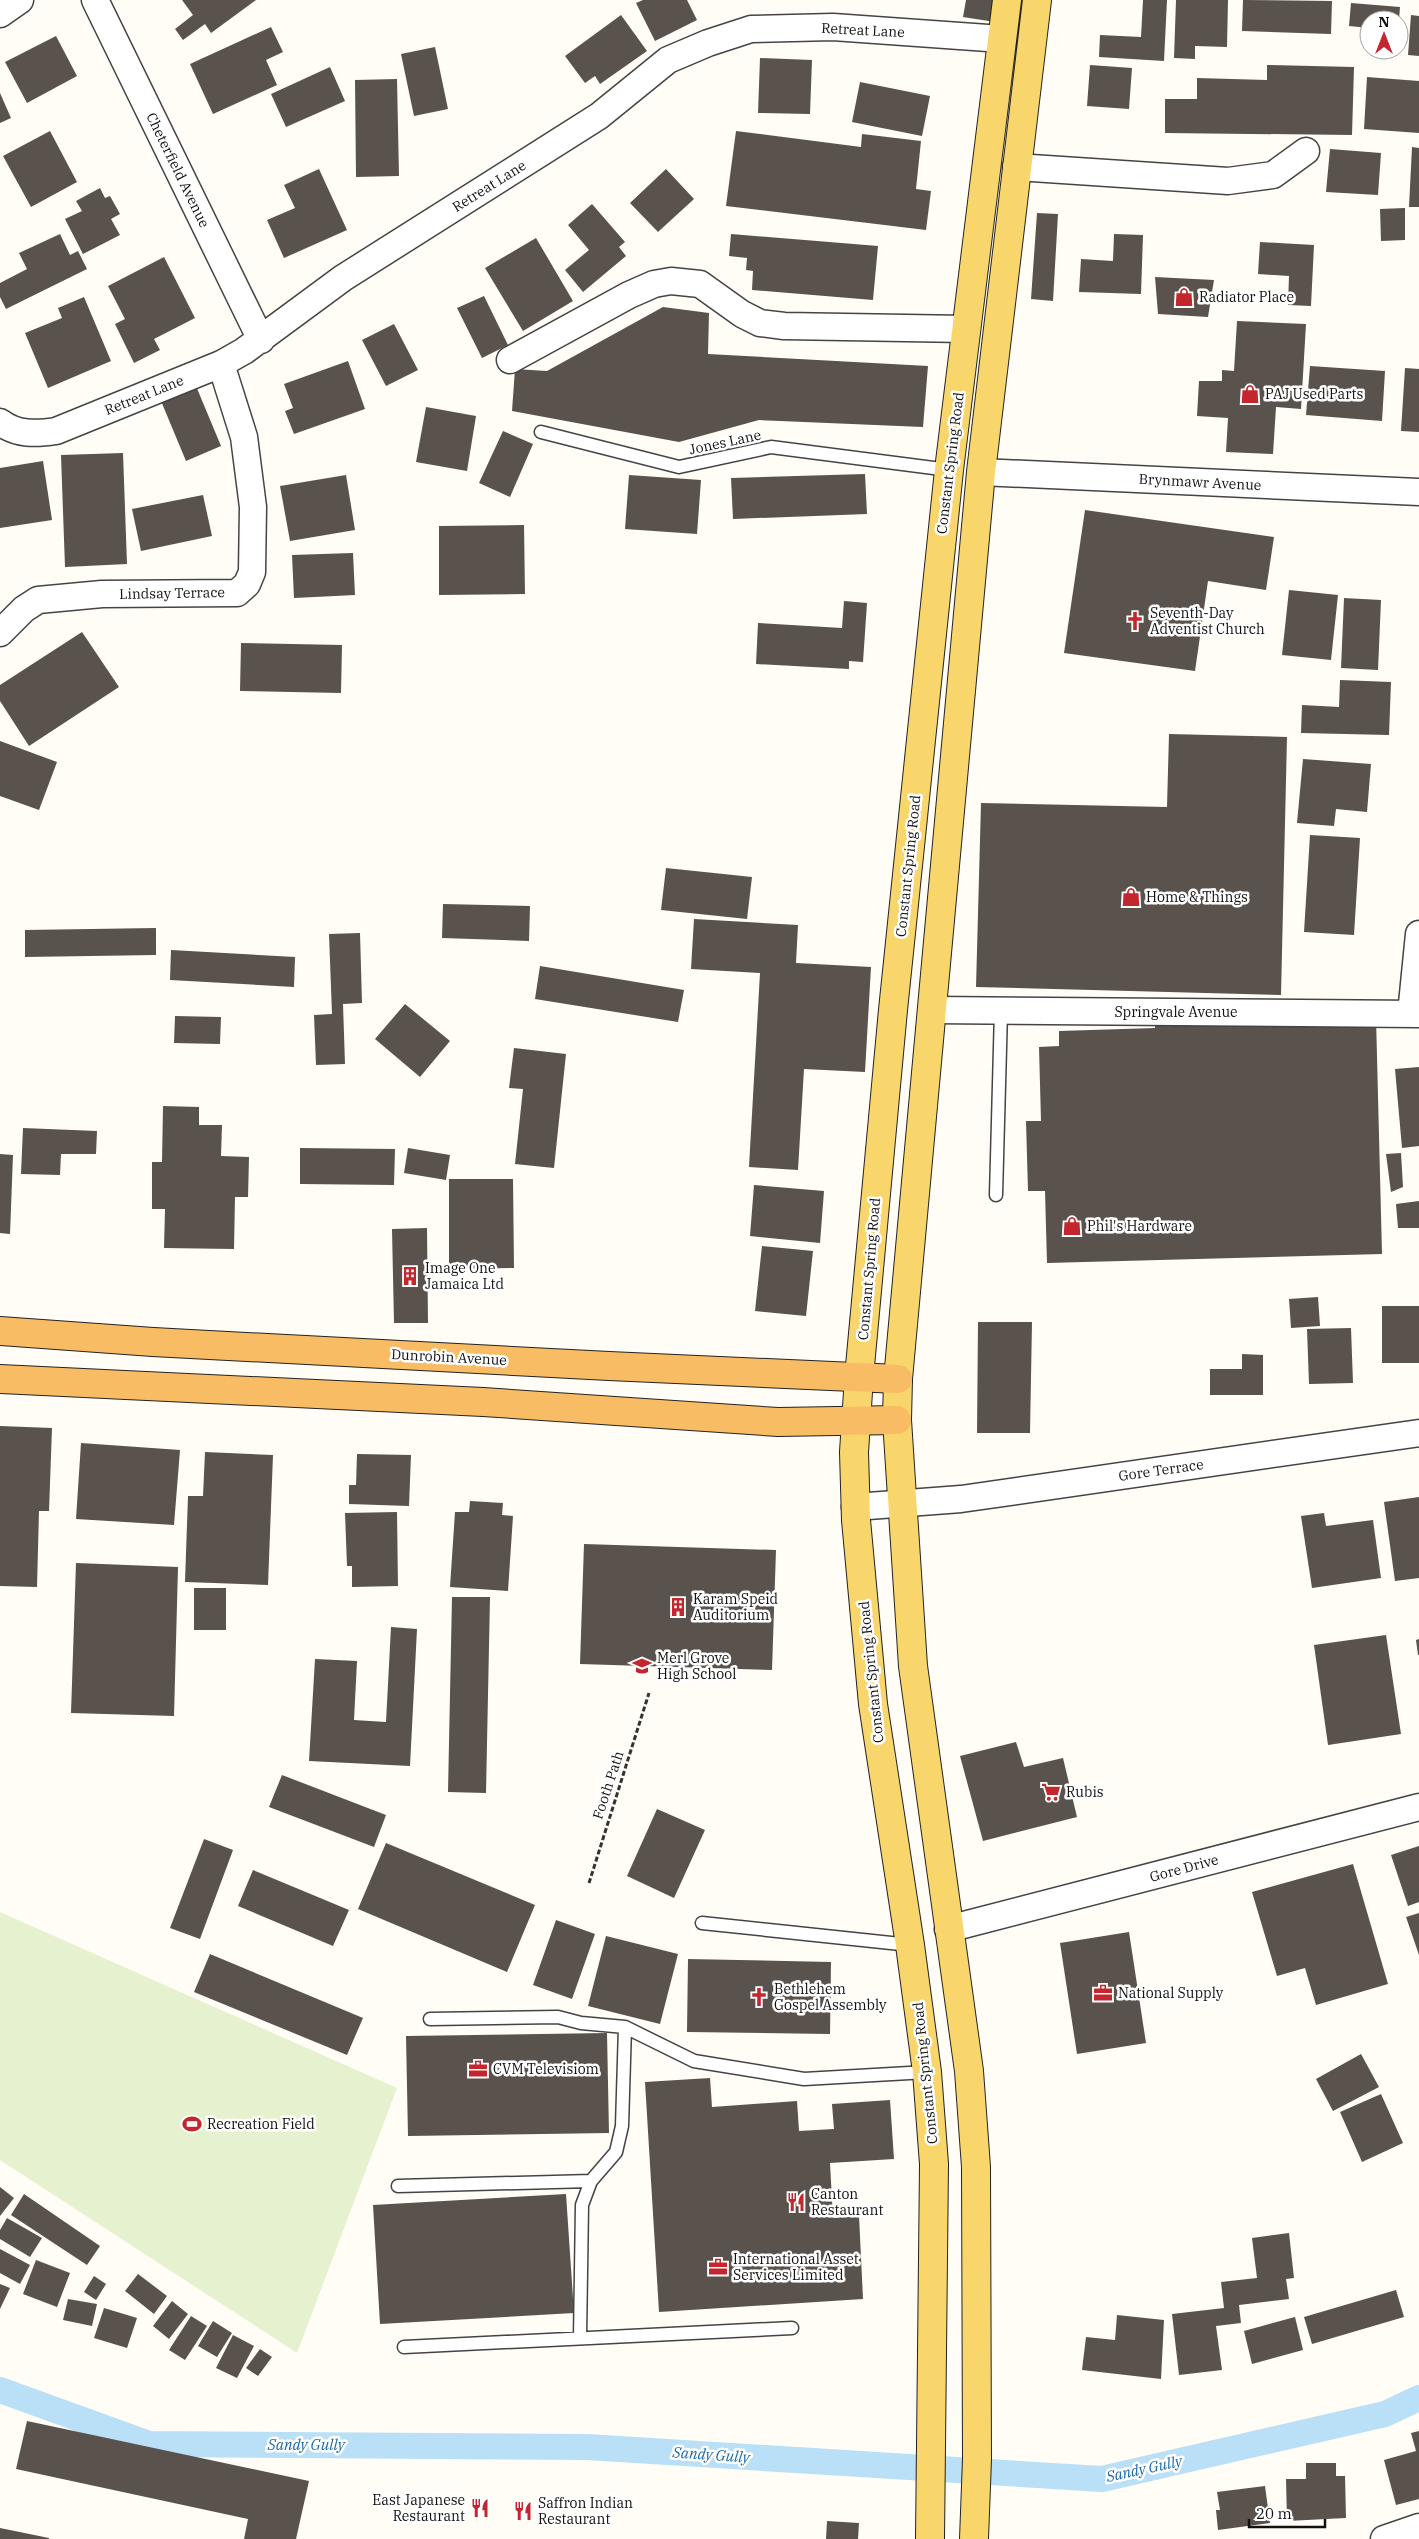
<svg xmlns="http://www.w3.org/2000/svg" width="1419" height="2539" font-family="'IBM Plex Serif',serif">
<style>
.pitch{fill:#e6f2cf}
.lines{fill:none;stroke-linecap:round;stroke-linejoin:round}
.canal{stroke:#b9e0f7;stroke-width:26}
.building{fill:#5a524d}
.service-casing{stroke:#444;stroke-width:15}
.minor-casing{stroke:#444;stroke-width:29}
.primary-casing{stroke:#222;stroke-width:30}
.trunk-casing{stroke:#222;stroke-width:30}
.path{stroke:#333;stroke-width:3;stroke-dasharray:5 2.5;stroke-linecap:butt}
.service{stroke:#fff;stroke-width:12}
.minor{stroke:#fff;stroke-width:26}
.primary{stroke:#f9d66b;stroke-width:28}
.trunk{stroke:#f7bc64;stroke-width:28}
.labels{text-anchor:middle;stroke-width:5;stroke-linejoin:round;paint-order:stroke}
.street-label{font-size:14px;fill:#111;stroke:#fff}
.poi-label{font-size:14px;fill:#111;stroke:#fff;text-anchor:start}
.water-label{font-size:15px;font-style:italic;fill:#1768a6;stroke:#fff}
</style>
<rect width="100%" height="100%" fill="#fffdf5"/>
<!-- pitch -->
<path class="pitch" d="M0 1912 397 2088 297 2353 0 2160Z"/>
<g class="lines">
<!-- canal -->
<path class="canal" d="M0 2390 149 2444 587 2447 1102 2479 1385 2414 1419 2398"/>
</g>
<!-- building -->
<path class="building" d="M182 0H256L211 33 205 24 183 40 175 29 193 15Z
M643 0H687L697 20 655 41 636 3Z
M966 0H998L995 22 963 17Z
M1143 0H1167L1164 61 1099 57 1100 35 1141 37Z
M1176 0H1228L1227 47 1195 46V59L1174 58Z
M1243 0 1332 1 1331 34 1242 31Z
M1351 3 1400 7 1399 20H1369V28L1349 26Z
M621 15 647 51 600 84 595 76 585 83 565 56Z
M1411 15 1419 16V56L1408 55Z
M271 27 283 52 266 60 277 85 213 114 190 64Z
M56 36 77 76 27 103 5 62Z
M435 47 448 109 414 116 401 54Z
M760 58 812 60 810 114 758 113Z
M1090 65 1132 68 1129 109 1087 106Z
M1267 65 1354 67 1352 135 1165 133V99H1197V78L1267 80Z
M330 67 345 101 286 127 271 94Z
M1367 77 1419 81V133L1364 129Z
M397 79 399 176 356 177 355 80Z
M860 82 930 96 922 136 852 122Z
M0 93 11 118 0 123Z
M50 131 77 182 31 207 3 156Z
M736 131 861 147 862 134 921 141 916 189 931 191 926 230 726 206Z
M1412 147 1419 148V207H1409Z
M1330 149 1381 153 1378 195 1326 192Z
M319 169 347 230 284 258 267 220 295 208 284 185Z
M666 169 694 199 658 232 630 203Z
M100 188 105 198 110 196 120 214 111 219 120 235 83 254 65 219 82 211 76 201Z
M592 204 625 242 619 247 626 256 583 292 565 270 589 250 568 225Z
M1405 208V240L1381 241 1380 209Z
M1037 213 1058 214 1053 301 1031 299Z
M60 234 70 255 78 251 87 269 6 309 0 297V283L27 269 19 253Z
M731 234 878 246 873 300 752 290 753 271 746 270 747 258 729 256Z
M1114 234 1143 235 1141 294 1079 292 1081 259 1113 261Z
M536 238 573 301 523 331 485 268Z
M1260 242 1314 245 1311 306 1288 305 1289 276 1258 274Z
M164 257 195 318 154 339 160 350 134 363 115 324 125 319 108 286Z
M1155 277 1214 280 1208 317 1158 314Z
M484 296 508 345 482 358 457 308Z
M84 297 111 361 48 388 25 333 62 318 58 308Z
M663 307 709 313 708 354 928 366 923 427 759 420 679 442 512 411 515 369 547 371Z
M1237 321 1306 324 1301 409 1276 407 1273 454 1226 452 1228 418 1197 416 1199 381H1222V370L1234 371Z
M394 324 418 370 386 386 362 340Z
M348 361 365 409 294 434 285 411 293 408 284 384Z
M1310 366 1385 371 1382 421 1306 415Z
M1405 368 1419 369V432L1401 431Z
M196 386 221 446 186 461 161 401Z
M426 407 476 416 467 471 416 462Z
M503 431 533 444 510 497 479 483Z
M123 453 127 564 65 567 61 455Z
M43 461 52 520 0 528V468Z
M865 474 867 514 733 519 731 478Z
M346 475 355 530 290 541 280 486Z
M629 475 701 480 697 534 625 529Z
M203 495 212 536 141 551 132 509Z
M1085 510 1274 537 1266 590 1208 581 1195 671 1064 653Z
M524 525 525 594 439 595V526Z
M353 553 355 595 294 598 292 555Z
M1289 590 1338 595 1331 660 1282 655Z
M1344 598 1381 600 1378 670 1341 668Z
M844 601 867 603 863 662 849 661V669L756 664 758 623 842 628Z
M82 632 119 687 29 746 0 701V685Z
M241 643 342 645 341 693 240 691Z
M1340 680 1391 682 1389 735 1301 733 1302 705 1339 707Z
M1169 734 1287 737 1281 995 976 987 981 803 1167 807Z
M0 741 57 762 39 810 0 796Z
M1303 759 1371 764 1367 812 1336 809 1334 826 1297 823Z
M1310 835 1360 838 1354 935 1304 932Z
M666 868 752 877 747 919 661 910Z
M443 904 530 906 529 941 442 938Z
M694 919 798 925 796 963 871 967 865 1072 804 1069 798 1170 749 1167 760 973 691 969Z
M156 928V955L25 957V930Z
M360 933 362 1003 343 1004 345 1064 316 1065 314 1015 332 1014 329 934Z
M171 950 295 957 294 987 170 980Z
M540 966 684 990 678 1022 535 999Z
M405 1004 450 1041 420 1077 375 1039Z
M175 1016 221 1017 220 1044 174 1043Z
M1376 1017 1382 1254 1047 1263 1045 1191H1028L1026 1121H1041L1039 1047 1059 1046V1031L1155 1028V1024Z
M514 1048 566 1054 554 1168 515 1164 523 1089 509 1088Z
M1419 1067V1146L1402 1148 1395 1069Z
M163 1106 199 1107V1125H222L221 1156 249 1157 248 1197H235L234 1249 164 1248 165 1209H152V1162H162Z
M23 1128 97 1131 96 1154H61L60 1175 21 1174Z
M300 1148 395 1149 394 1185 300 1184Z
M408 1148 450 1155 446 1180 404 1173Z
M1401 1153 1403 1187 1391 1192 1386 1154Z
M0 1154 13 1155 10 1234 0 1233Z
M449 1179H513L514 1268 449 1269Z
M754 1185 824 1191 820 1243 750 1236Z
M1419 1201V1228H1398L1396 1204Z
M427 1228 428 1323H394L392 1229Z
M762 1246 813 1251 806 1316 755 1311Z
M1318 1297 1320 1326 1291 1328 1289 1299Z
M1382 1306H1419V1363H1382Z
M978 1322H1032L1030 1433H977Z
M1351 1328 1353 1383 1309 1384 1307 1329Z
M1242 1354 1263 1355V1395H1210V1369H1242Z
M0 1426 52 1428 49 1511H39L37 1587 0 1586Z
M81 1443 180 1450 174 1525 76 1519Z
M205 1452 273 1455 268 1585 185 1582 188 1496H203Z
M357 1454 411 1455 409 1506 349 1504V1485H356Z
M1419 1497V1578L1395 1581 1384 1502Z
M470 1501 503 1503 502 1515 513 1516 508 1591 450 1587 455 1512H469Z
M397 1512 398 1586 352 1587V1566H347L345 1513Z
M1324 1513 1326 1526 1373 1520 1381 1578 1312 1588 1301 1516Z
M584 1544 776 1550 772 1670 580 1664Z
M76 1563 178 1567 174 1716 71 1713Z
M194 1588H226V1630H194Z
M452 1597H490L486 1793 448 1792Z
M391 1627 417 1629 410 1766 309 1761 315 1659 357 1661 354 1720 386 1722Z
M1386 1635 1401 1734 1328 1745 1314 1645Z
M1419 1639V1655H1418L1416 1640Z
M1016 1742 1024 1767 1063 1758 1077 1817 983 1841 960 1756Z
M282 1775 386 1815 374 1847 269 1807Z
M657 1809 705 1830 674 1898 627 1876Z
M204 1839 233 1850 200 1939 170 1928Z
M386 1843 535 1905 507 1972 358 1909Z
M1419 1846V1902L1408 1906 1391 1855Z
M1353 1864 1388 1984 1316 2005 1305 1968 1277 1976 1252 1892Z
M253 1870 349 1910 333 1946 238 1906Z
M1419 1913V1955L1406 1917Z
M556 1920 595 1934 572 1999 533 1985Z
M1129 1932 1146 2043 1077 2054 1060 1943Z
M606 1936 678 1954 660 2024 588 2006Z
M210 1954 363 2018 347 2055 194 1992Z
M688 1959 831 1962 830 2034 687 2032Z
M607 2033 609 2133 408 2136 406 2036Z
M1361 2054 1379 2087 1333 2111 1316 2079Z
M710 2078 712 2107 797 2101 799 2131 834 2129 832 2104 890 2100 894 2159 830 2163 833 2218 859 2216 863 2299 659 2312 645 2082Z
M1381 2094 1403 2143 1362 2162 1340 2112Z
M0 2187 14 2198 0 2216Z
M24 2194 100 2246 87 2265 11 2215Z
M566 2194 574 2313 380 2324 373 2205Z
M7 2218 42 2238 30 2257 0 2239V2230Z
M1289 2233 1294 2278 1286 2279 1289 2299 1239 2305 1241 2323 1216 2326 1222 2370 1179 2375 1172 2314 1224 2308 1221 2282 1257 2278 1252 2238Z
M0 2249 30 2265 20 2284 0 2273Z
M36 2260 70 2273 57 2307 23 2294Z
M138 2274 167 2296 154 2314 125 2291Z
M94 2276 106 2284 96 2300 84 2292Z
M0 2284 10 2288 0 2309Z
M1396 2290 1404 2317 1312 2344 1304 2317Z
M68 2299 97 2304 92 2326 63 2320Z
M172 2301 188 2314 169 2339 153 2326Z
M104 2308 137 2318 127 2348 94 2338Z
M1117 2315 1164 2320 1161 2379 1082 2370 1086 2337 1115 2340Z
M191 2316 207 2326 185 2360 169 2350Z
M1295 2317 1303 2350 1252 2364 1244 2331Z
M213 2321 232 2333 217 2357 198 2346Z
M233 2335 254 2346 237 2378 216 2368Z
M260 2349 272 2357 258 2376 246 2368Z
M27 2421 309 2481 296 2539H244L248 2519 16 2469Z
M1419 2431V2499L1396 2505 1384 2460 1416 2451 1411 2433Z
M1306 2463H1336V2476H1345L1346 2518 1287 2521 1286 2479H1306Z
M1265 2486 1270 2523 1218 2530 1216 2510H1220L1217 2492Z
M827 2521 859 2523 858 2539H826Z
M0 2528 49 2538V2539H0Z"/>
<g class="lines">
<!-- service casing -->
<g class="service-casing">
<path id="service" d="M541 432 679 467 771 447 949 470
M996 1195 1001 1011
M702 1923 910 1945
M430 2019 558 2017 581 2023 625 2027 694 2061 804 2079 927 2072
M398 2186 591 2181
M580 2338 582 2205 591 2181 616 2152 622 2126 625 2027
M404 2347 792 2328"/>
</g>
<!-- minor casing -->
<g class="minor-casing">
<path id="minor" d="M95 0 261 340
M0 14 20 0
M1016 167 1228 181 1273 175 1306 151
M510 360 629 295 654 284 671 281 700 284 742 314 760 323 784 326 966 329
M0 422C17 435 36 434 56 431L221 364 244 351 343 278 599 116 668 60 708 43 751 29 833 27 1002 39
M981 472 1419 492
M0 633 24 609 38 600 102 594 237 593 247 584 252 572 253 507 244 437 221 364
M933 1010 1419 1014
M1411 1014 1419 934
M855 1507 961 1499 1419 1433
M948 1929 1419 1807
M1384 2539 1419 2527"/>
</g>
<!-- primary casing -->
<g class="primary-casing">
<path id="primary" d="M930 2539 934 2164 927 2072 910 1945 873 1704 856 1520 854 1452 859 1377 893 1010 949 470 1007 0
M974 2539 977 2459 976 2167 969 2071 913 1666 897 1420 898 1379 981 472 1037 0"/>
</g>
<!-- trunk casing -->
<g class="trunk-casing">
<path id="trunk" d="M0 1331 153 1342 609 1366 898 1379
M0 1379 483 1402 778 1422 897 1420"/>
</g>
<!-- path -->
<path class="path" d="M589 1883 649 1693"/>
<!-- service -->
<use href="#service" class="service"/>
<!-- minor -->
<use href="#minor" class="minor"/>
<!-- primary -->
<use href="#primary" class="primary"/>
<!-- trunk -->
<use href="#trunk" class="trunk"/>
</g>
<!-- icons -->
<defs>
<g id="shop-bare" transform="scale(1.5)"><path d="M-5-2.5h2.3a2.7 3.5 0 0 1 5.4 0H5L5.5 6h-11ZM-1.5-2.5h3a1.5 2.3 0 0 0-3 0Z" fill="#c4262e" stroke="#fff" stroke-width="2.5" paint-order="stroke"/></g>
<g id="church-bare" transform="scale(1.5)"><path d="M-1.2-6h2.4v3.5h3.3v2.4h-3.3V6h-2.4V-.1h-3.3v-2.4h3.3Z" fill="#c4262e" stroke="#fff" stroke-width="2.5" paint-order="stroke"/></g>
<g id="building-bare" transform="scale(1.5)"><path d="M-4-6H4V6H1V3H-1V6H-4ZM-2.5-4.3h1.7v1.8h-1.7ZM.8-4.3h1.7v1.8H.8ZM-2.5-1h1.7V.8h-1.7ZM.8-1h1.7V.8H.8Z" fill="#c4262e" stroke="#fff" stroke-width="2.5" paint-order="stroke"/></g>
<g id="school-bare" transform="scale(1.5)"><path d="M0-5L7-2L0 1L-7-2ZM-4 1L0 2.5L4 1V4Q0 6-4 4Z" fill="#c4262e" stroke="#fff" stroke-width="2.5" paint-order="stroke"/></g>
<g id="supermarket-bare" transform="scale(1.5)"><path d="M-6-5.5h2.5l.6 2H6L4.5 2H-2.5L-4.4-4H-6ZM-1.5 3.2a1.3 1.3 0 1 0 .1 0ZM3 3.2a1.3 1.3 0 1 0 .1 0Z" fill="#c4262e" stroke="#fff" stroke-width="2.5" paint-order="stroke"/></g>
<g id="office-bare" transform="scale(1.5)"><path d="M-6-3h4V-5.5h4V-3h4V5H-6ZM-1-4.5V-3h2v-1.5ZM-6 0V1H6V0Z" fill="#c4262e" stroke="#fff" stroke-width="2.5" paint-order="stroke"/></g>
<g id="stadium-bare" transform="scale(1.5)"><path d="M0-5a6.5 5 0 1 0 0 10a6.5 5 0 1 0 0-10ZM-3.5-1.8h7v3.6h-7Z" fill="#c4262e" stroke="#fff" stroke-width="2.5" paint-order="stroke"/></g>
<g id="restaurant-bare" transform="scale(1.5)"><path d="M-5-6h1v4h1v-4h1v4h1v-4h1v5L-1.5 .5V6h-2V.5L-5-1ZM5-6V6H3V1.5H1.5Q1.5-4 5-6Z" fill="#c4262e" stroke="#fff" stroke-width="2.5" paint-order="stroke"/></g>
</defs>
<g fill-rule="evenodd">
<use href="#shop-bare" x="1184" y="297"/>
<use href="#shop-bare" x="1250" y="394"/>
<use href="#church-bare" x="1135" y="621"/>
<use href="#shop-bare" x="1131" y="897"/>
<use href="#shop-bare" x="1072" y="1226"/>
<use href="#building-bare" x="410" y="1276"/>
<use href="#building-bare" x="678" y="1607"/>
<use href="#school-bare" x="642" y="1666"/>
<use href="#supermarket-bare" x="1051" y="1792"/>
<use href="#office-bare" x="1103" y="1993"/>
<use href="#church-bare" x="759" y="1997"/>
<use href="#office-bare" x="478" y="2069"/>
<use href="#stadium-bare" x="192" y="2124"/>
<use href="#restaurant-bare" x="796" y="2202"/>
<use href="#office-bare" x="718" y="2267"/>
<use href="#restaurant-bare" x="480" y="2508"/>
<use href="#restaurant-bare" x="523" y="2511"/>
</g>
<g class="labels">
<!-- street labels -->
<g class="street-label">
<text transform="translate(863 30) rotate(3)" y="5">Retreat Lane</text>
<text transform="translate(178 170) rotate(64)" y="5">Cheterfield Avenue</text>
<text transform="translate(489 186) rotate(-32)" y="5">Retreat Lane</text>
<text transform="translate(144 395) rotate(-22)" y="5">Retreat Lane</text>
<text transform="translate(725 442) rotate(-12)" y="5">Jones Lane</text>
<text transform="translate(950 463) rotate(-83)" y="5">Constant Spring Road</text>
<text transform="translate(1200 482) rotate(3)" y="5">Brynmawr Avenue</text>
<text transform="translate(172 593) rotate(-1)" y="5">Lindsay Terrace</text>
<text transform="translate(908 866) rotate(-84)" y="5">Constant Spring Road</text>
<text x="1176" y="1017">Springvale Avenue</text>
<text transform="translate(869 1269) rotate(-85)" y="5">Constant Spring Road</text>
<text transform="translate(449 1357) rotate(3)" y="5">Dunrobin Avenue</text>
<text transform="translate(1161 1470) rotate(-8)" y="5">Gore Terrace</text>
<text transform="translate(871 1672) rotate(-96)" y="5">Constant Spring Road</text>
<text transform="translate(608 1785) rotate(-72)" y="5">Footh Path</text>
<text transform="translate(1184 1868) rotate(-15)" y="5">Gore Drive</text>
<text transform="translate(925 2073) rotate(-96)" y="5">Constant Spring Road</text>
</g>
<!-- poi labels -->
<g class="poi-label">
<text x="1199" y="302">Radiator Place</text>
<text x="1265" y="399">PAJ Used Parts</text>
<text x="1150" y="618">Seventh-Day<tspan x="1150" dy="16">Adventist Church</tspan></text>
<text x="1146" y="902">Home &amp; Things</text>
<text x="1087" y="1231">Phil's Hardware</text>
<text x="425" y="1273">Image One<tspan x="425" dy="16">Jamaica Ltd</tspan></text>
<text x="693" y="1604">Karam Speid<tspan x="693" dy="16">Auditorium</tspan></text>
<text x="657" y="1663">Merl Grove<tspan x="657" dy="16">High School</tspan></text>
<text x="1066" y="1797">Rubis</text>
<text x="774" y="1994">Bethlehem<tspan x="774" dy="16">Gospel Assembly</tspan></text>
<text x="1118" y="1998">National Supply</text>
<text x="493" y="2074">CVM Televisiom</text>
<text x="207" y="2129">Recreation Field</text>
<text x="811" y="2199">Canton<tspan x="811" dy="16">Restaurant</tspan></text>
<text x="733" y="2264">International Asset<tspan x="733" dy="16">Services Limited</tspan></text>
<text x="465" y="2505" text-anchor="end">East Japanese<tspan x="465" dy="16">Restaurant</tspan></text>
<text x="538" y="2508">Saffron Indian<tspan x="538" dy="16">Restaurant</tspan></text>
</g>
<!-- water labels -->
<g class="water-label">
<text x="306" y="2450">Sandy Gully</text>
<text transform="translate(711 2455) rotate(4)" y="5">Sandy Gully</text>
<text transform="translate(1144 2469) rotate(-12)" y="5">Sandy Gully</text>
</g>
</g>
<!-- north arrow -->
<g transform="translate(1384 35)"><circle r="24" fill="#ffffff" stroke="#a0a0a0"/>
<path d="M0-4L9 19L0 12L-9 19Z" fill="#c4262e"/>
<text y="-8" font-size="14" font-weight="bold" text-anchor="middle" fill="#111111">N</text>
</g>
<!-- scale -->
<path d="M1249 2519v8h76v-8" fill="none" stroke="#111111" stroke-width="2.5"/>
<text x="1256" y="2519" font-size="15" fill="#111111" stroke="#ffffff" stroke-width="4" paint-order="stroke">20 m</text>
</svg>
